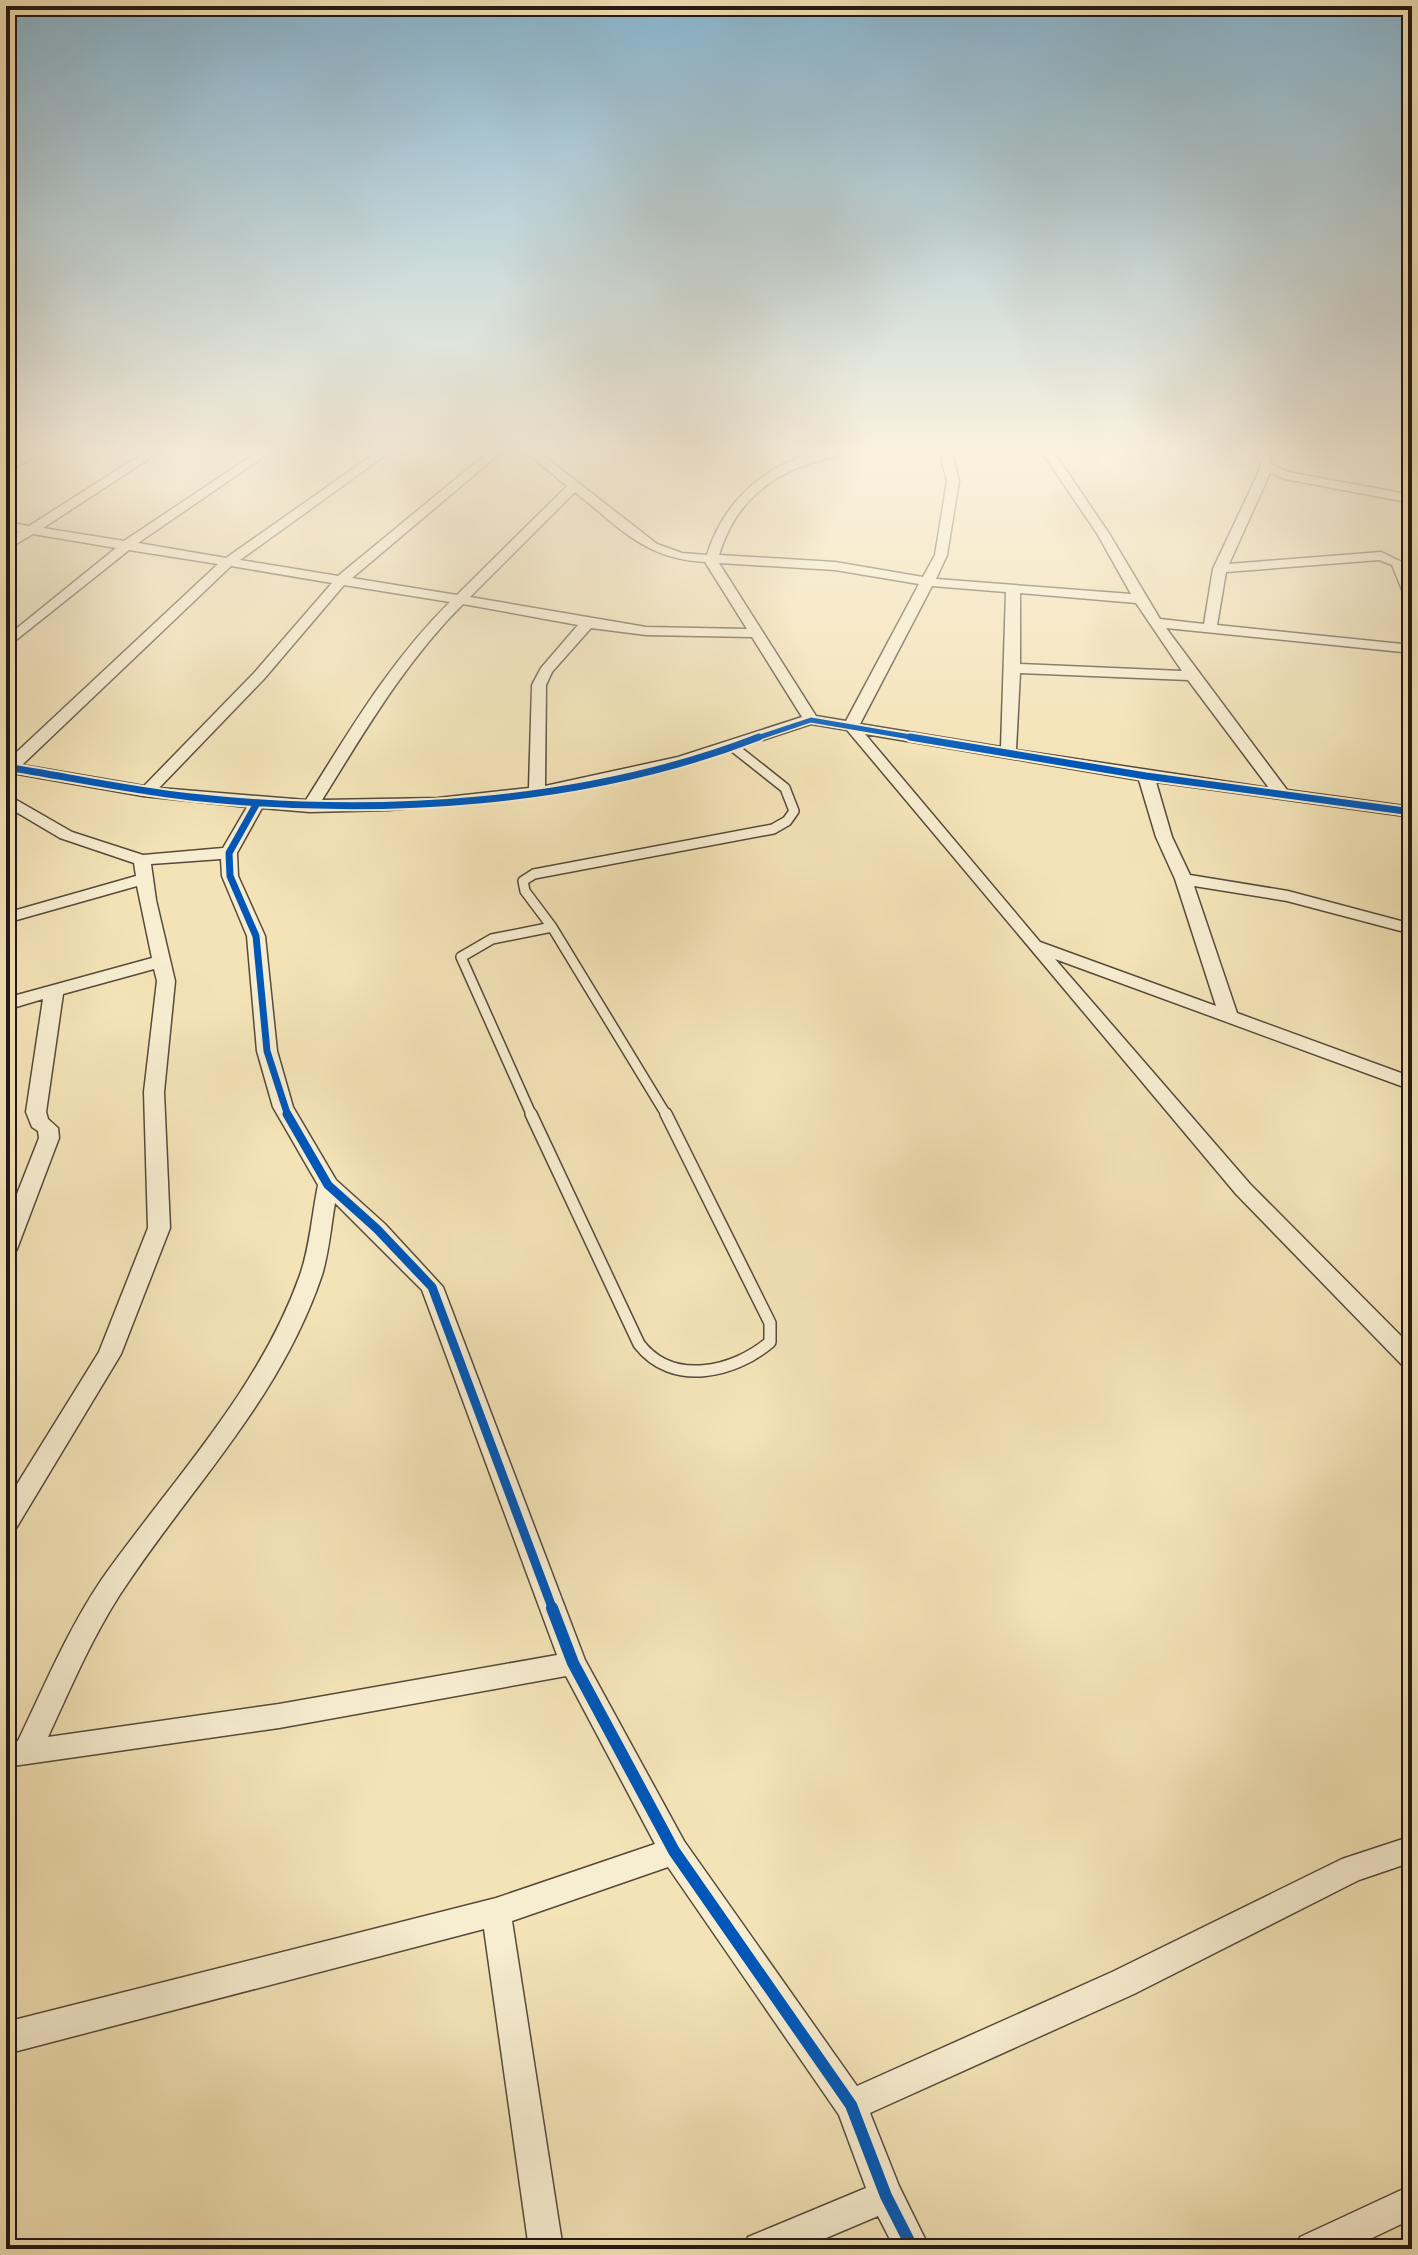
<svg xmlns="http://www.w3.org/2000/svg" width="1418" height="2255" font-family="'Gentium Book Plus',serif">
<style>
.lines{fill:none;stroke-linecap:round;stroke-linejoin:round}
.lane-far1-casing{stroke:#564b3b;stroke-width:12}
.lane-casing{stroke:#564b3b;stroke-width:14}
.street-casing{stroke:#564b3b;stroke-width:3}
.lane-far1{stroke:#f7edd0;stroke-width:9}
.lane{stroke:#f7edd0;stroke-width:11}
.street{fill:#f7edd0;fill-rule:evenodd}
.cycleway-far3-casing{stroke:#f7edd0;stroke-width:8}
.cycleway-far2-casing{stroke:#f7edd0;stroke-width:11}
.cycleway-far1-casing{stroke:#f7edd0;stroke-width:14}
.cycleway-casing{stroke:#f7edd0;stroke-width:17}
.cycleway-far3{stroke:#0057b8;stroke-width:5}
.cycleway-far2{stroke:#0057b8;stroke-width:7}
.cycleway-far1{stroke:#0057b8;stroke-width:9}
.cycleway{stroke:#0057b8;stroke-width:12}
</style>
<rect width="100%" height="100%" fill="#f3e3b7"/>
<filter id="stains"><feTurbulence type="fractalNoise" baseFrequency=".0025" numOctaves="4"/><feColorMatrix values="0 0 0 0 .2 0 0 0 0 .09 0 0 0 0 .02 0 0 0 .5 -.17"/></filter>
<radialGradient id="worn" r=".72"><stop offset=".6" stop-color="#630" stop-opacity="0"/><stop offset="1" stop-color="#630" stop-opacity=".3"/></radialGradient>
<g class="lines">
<!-- lane-far1 casing -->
<g class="lane-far1-casing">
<path id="lane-far1" d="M552 927 667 1116
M552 927 525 891 523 881 534 874 773 829 787 821 794 811 785 788 732 746
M532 1116 461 957 492 939 552 927"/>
</g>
<!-- lane casing -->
<g class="lane-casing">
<path id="lane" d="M531 1114 639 1344C672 1387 734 1373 770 1342V1323L666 1114"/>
</g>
<!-- street casing -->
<g class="street-casing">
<path id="street" d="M33 449H47L6 473V464Z
M150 449H164L43 528 124 541 262 449H275L138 543 226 558 381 449H394L240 560 338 576 492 449H505L352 578 457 595 567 486 522 449H535L657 544 682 553 707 555C726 492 783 449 850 449 840 457 821 459 808 464 762 480 733 509 719 555L835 562 923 577 935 555 947 481 939 449H951L959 481 947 555 936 579 1131 594 1098 535 1040 449H1052L1110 535 1160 619 1204 624 1213 569 1261 467 1255 449H1267L1272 465 1288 472 1412 495V503L1285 479 1270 473 1229 564 1381 552 1404 563 1412 582V601L1405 597 1392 565 1379 560 1226 572 1217 625 1412 645V653L1166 628 1287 790 1412 807V817L1156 782 1172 837 1190 875 1288 891 1412 924V934L1287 901 1194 886 1237 1013 1412 1077V1090L1055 959 1250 1184 1412 1347V1369L1404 1367 1236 1194 847 730 811 724 689 764 537 797 389 810 310 812 262 808 237 853 238 876 265 936 277 1051 293 1107 336 1180 385 1224 443 1287 585 1660 684 1841 857 2086 1112 1972 1342 1859 1412 1836V1862L1359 1880 1134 1994 870 2113 899 2186 930 2249H895L878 2216 800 2249H743L748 2237 866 2188 839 2115 668 1867 512 1921 563 2249H529L484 1929 6 2054V2022L496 1898 655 1844 566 1676 279 1728 6 1767V1743L18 1741C44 1687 68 1629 102 1579 172 1480 259 1391 300 1275 310 1247 312 1214 318 1185L273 1107 257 1051 247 936 222 876 221 859 151 864 156 900 175 981 164 1092 170 1228 121 1354 15 1530 6 1533V1502L99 1352 148 1228 144 1092 157 981 154 969 63 994 46 1112 48 1119 58 1128 59 1138 17 1249 14 1254 6 1256V1222L39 1138 38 1131 32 1127 26 1112 43 999 6 1010V998L152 958 137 886 6 923V913L136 876 134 863 60 838 6 806V794L72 832 143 855 223 848 247 807 143 796 6 772V762L218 564 129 550 6 648V637L116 548 33 534 6 550V540L19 532 6 530V522L29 526ZM575 492C620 528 645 559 705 562L747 629 646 627 470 597ZM719 563 835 570 919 584 846 721 816 716ZM231 566 332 583 254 673 144 786 22 765ZM344 585 450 602C391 660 350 730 306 800L159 788 264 679ZM932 586 1006 592 1001 747 860 724ZM1020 593 1136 603 1182 671 1020 664ZM463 604 578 625 541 668 532 685 529 788 438 798 322 800C365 731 405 662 463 604ZM591 628 646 635 752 637 802 717 678 757 545 786 546 685 552 672ZM1020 673 1188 680 1269 788 1016 750ZM865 734 1139 780 1156 837 1175 879 1216 1006 1040 942ZM335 1203 422 1290 557 1655 279 1704 48 1737C70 1689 91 1640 119 1596 190 1487 279 1402 322 1275 329 1252 331 1226 335 1203Z
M1412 2185V2219L1349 2249H1295L1300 2237Z"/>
</g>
<!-- lane-far1 -->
<use href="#lane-far1" class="lane-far1"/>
<!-- lane -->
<use href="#lane" class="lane"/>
<!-- street -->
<use href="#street" class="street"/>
<!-- cycleway-far3 casing -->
<g class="cycleway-far3-casing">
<path id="cycleway-far3" d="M754 739 811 720 922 739"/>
</g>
<!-- cycleway-far2 casing -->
<g class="cycleway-far2-casing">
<path id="cycleway-far2" d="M910 737 1146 776 1412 812
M6 767C68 777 129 790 191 797 376 817 584 805 759 737
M257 803 229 853 230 876 256 936 267 1051 288 1116"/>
</g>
<!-- cycleway-far1 casing -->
<g class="cycleway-far1-casing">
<path id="cycleway-far1" d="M287 1114 328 1185 377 1229 432 1287 553 1610"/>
</g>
<!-- cycleway casing -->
<g class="cycleway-casing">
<path id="cycleway" d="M552 1608 573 1663 674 1851 851 2105 886 2196 913 2249"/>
</g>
<!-- cycleway-far3 -->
<use href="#cycleway-far3" class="cycleway-far3"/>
<!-- cycleway-far2 -->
<use href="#cycleway-far2" class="cycleway-far2"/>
<!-- cycleway-far1 -->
<use href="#cycleway-far1" class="cycleway-far1"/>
<!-- cycleway -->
<use href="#cycleway" class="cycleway"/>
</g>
<!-- sky -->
<linearGradient id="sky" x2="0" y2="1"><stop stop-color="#89b8d3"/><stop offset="0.59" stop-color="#faf2df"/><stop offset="1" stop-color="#faf2df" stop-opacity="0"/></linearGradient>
<rect width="1418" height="764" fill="url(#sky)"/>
<!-- margin -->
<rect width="1418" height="2255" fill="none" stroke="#f3e3b7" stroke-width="32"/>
<rect x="8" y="8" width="1402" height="2239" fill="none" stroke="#221812" stroke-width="4"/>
<rect x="16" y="16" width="1386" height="2223" fill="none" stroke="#221812" stroke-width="2"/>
<rect width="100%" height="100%" filter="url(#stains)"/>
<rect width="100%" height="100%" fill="url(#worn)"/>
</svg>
